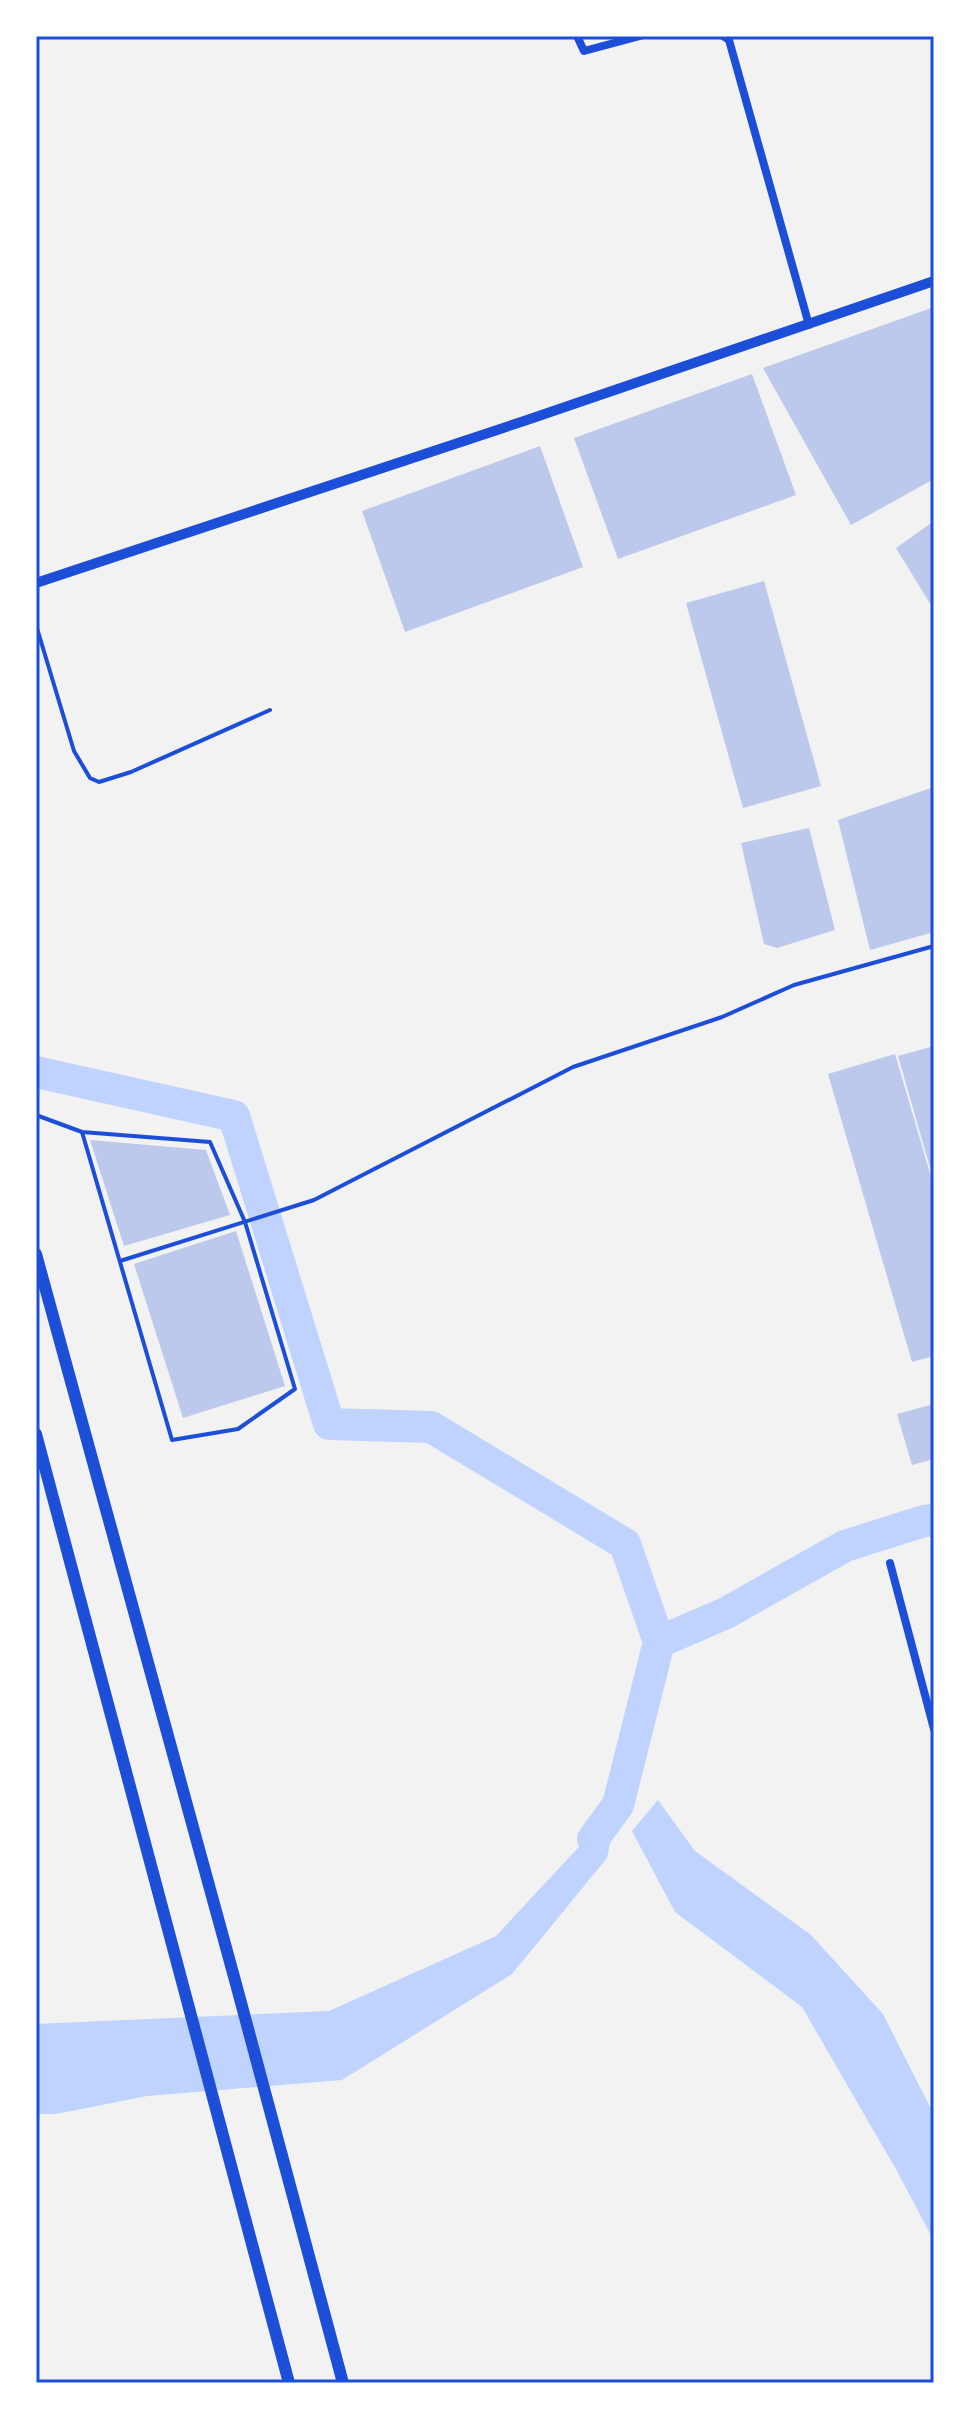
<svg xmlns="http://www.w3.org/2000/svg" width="970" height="2419" font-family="'Asap Condensed',sans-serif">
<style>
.water{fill:#bfd3fe}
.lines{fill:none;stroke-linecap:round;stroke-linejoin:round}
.river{stroke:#bfd3fe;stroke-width:32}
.building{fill:#bdc9ec}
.service{stroke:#1d4ed8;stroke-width:4}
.minor{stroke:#1d4ed8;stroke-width:8}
.tertiary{stroke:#1d4ed8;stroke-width:10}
.trunk{stroke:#1d4ed8;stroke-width:12}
.neatline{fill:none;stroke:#1d4ed8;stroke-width:3}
</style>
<rect width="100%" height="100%" fill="#f2f2f2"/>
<!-- water -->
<path class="water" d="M658 1800 695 1851 811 1935 883 2014 934 2115V2241L897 2171 802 2007 675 1912 632 1831Z
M618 1805 607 1858 512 1974 342 2080 147 2096 56 2114H36V2024L329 2011 496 1936Z"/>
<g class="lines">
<!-- river -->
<path class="river" d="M36 1072 234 1116 329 1424 431 1427 625 1544 659 1642 618 1805 593 1839
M659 1642 726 1613 845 1546 924 1521 934 1520"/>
</g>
<!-- building -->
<path class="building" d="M934 307V479L851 525 763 368Z
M752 374 796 495 618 559 574 438Z
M540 446 583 567 405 632 362 511Z
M934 521V610L896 548Z
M764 581 821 786 743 808 686 603Z
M934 787V932L870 950 838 820Z
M809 828 835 930 777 948 764 944 741 843Z
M934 1046V1178H933L898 1056Z
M895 1054 934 1187V1356L912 1362 828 1074Z
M90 1140 206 1150 230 1215 124 1246Z
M236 1231 285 1386 183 1418 134 1264Z
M934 1404V1459L912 1465 897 1414Z"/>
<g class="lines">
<!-- service -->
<path class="service" d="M36 625 74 751 90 778 99 782 131 772 270 710
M36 1115 82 1132 210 1142 245 1222 295 1389 238 1429 172 1440 82 1132
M120 1261 314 1200 573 1067 722 1017 794 985 934 946"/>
<!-- minor -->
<path class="minor" d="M577 36 584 51 640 36
M723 36 729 40 809 325
M890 1563 934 1729"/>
<!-- tertiary -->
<path class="tertiary" d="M36 583 527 420 934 281"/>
<!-- trunk -->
<path class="trunk" d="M36 1254 236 1984 343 2383
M36 1434 289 2383"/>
</g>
<!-- border -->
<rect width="970" height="2419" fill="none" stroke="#ffffff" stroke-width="76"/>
<rect x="38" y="38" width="894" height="2343" class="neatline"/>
</svg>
